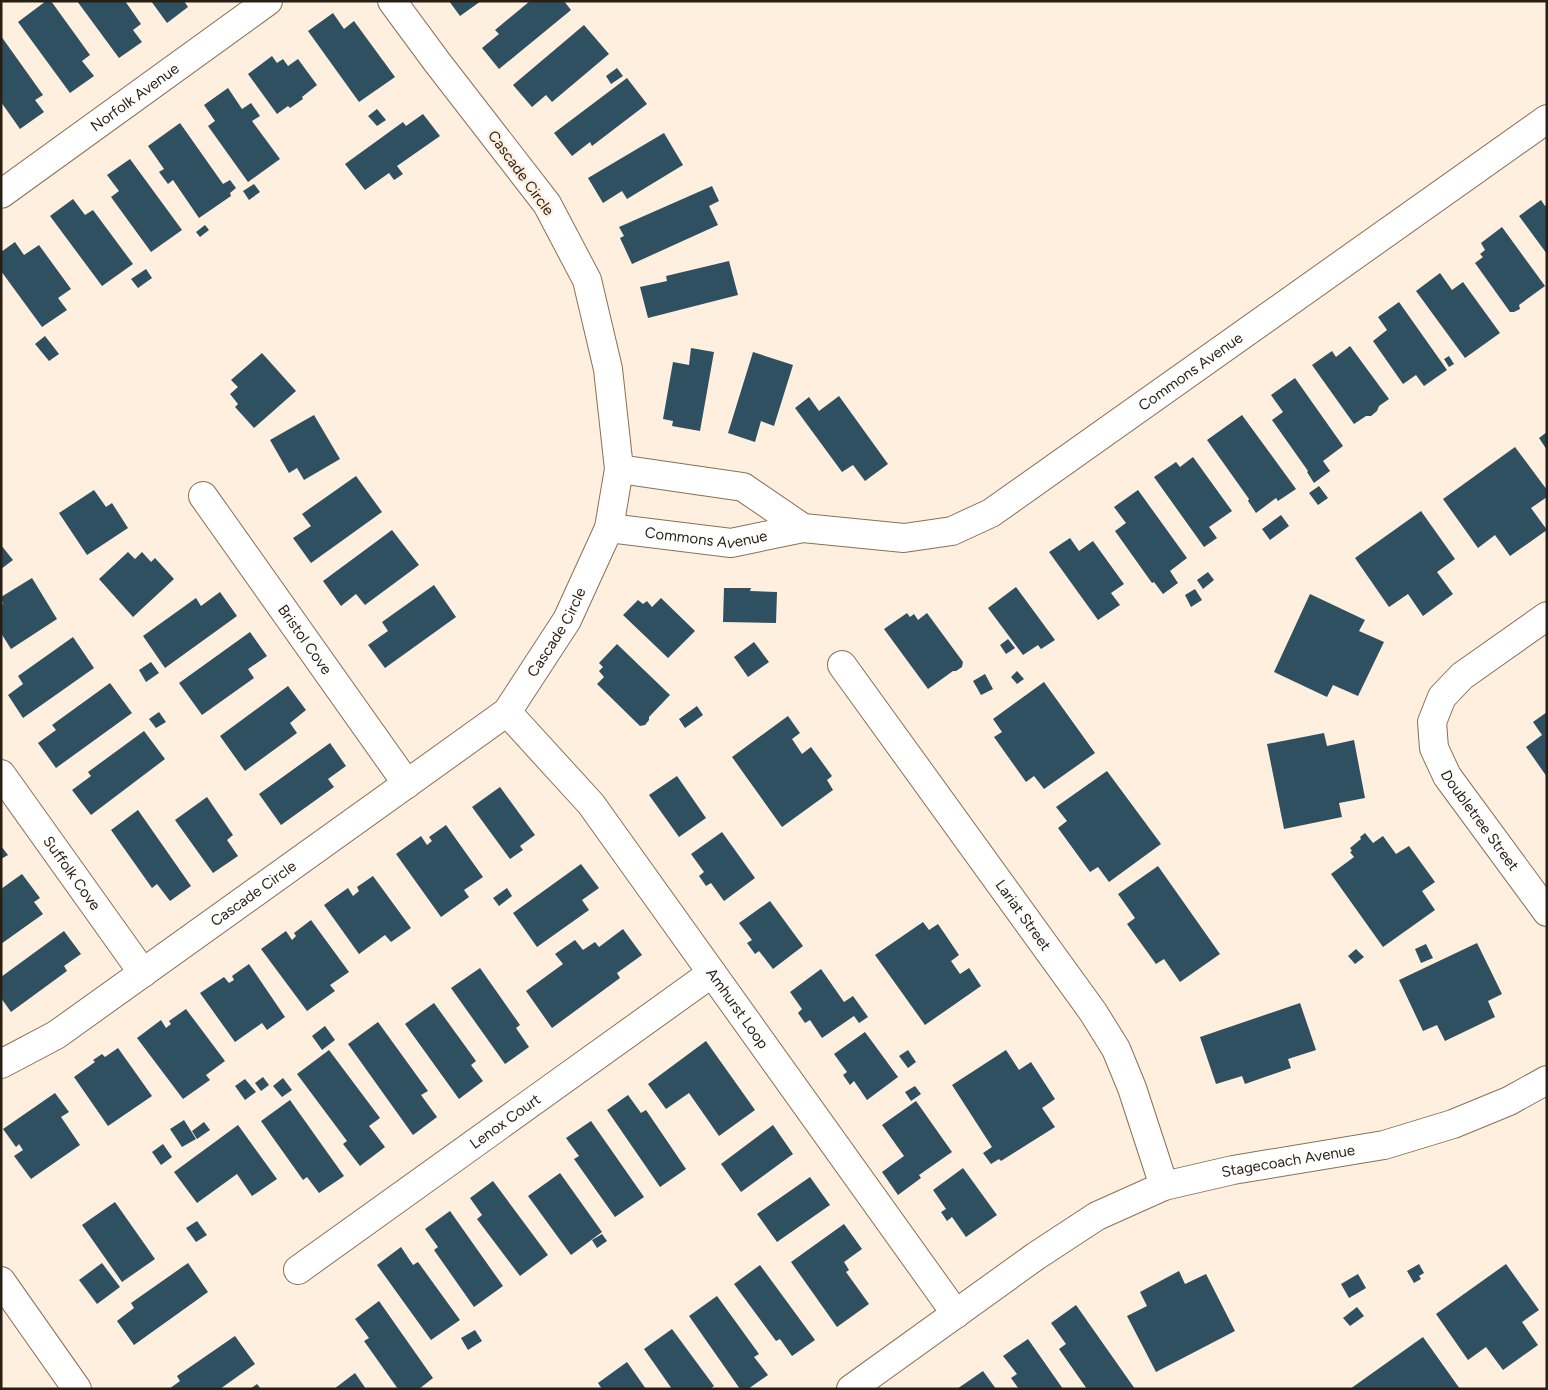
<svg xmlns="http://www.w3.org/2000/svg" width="1548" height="1390" font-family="Figtree,sans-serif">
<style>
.building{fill:#2f5061}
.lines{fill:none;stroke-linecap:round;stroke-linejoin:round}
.street-casing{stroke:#887157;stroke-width:30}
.street{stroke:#fff;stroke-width:28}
.labels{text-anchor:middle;stroke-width:5;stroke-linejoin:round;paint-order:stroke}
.street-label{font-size:15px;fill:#281f14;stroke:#ffefde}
</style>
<rect width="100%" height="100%" fill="#ffefde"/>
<!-- building -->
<path class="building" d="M46 1H51L90 55 82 61 94 76 70 93 18 22Z
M77 1H125L141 24 133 30 142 42 119 58Z
M151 1H184L188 7 167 23Z
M449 1H481L460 16Z
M530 1H564L571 10 499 69 482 48 499 34 495 30Z
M333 13 344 29 354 21 395 77 359 102 308 31Z
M584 25 609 54 552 102 546 95 532 107 513 85Z
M1 36 43 95 35 100 44 112 20 129 1 102Z
M272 56 277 63 283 59 288 66 298 59 317 85 302 97 303 99 290 108 288 106 277 114 248 74Z
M617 68 623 76 611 84 606 76Z
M627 78 647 104 592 146 590 142 572 156 554 133Z
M228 88 242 109 251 103 260 116 252 121 280 159 248 182 208 126 215 121 204 105Z
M377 109 386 120 377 126 368 116Z
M423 114 440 136 397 166 403 174 394 180 389 173 365 190 345 164 403 122 406 126Z
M180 123 223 184 230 180 236 188 230 193 231 196 199 218 173 180 168 184 159 172 164 169 148 146Z
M664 133 683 165 627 199 622 191 603 203 588 178Z
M130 159 182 230 151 252 111 197 119 191 107 175Z
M254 184 260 192 249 200 243 191Z
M712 186 719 201 709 206 718 225 632 264 620 238 624 236 619 227Z
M73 199 85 215 93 210 133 264 102 286 50 216Z
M1541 200 1545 206 1547 205V254L1519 216Z
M205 225 209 230 200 237 196 232Z
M1502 227 1545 286 1519 305 1520 309 1514 312H1510L1475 263 1483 257 1480 254 1485 250 1481 243Z
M15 242 24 255 39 245 71 289 58 298 67 310 42 327 1 271V252Z
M729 261 738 295 648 318 640 287 667 281 666 276Z
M146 269 152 278 138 288 131 279Z
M1440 273 1452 290 1463 282 1500 333 1465 358 1416 291Z
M1399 302 1447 370 1424 386 1416 375 1403 384 1373 341 1387 330 1378 317Z
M45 336 59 354 49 361 35 344Z
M1350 346 1389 399 1379 406 1377 411 1371 416H1366L1354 424 1312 365 1332 351 1336 357Z
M691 348 714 352 700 431 672 426 673 421 663 419 673 362 689 365Z
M753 352 793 365 774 426 761 421 755 442 728 433Z
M262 353 296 391 254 428 235 407 238 404 230 394 238 387 231 380Z
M1449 356 1454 364 1449 367 1444 359Z
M1295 378 1343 446 1323 461 1330 471 1314 483 1307 472 1308 471 1272 420 1283 412 1271 395Z
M839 396 888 464 865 481 853 465 842 472 795 408 809 397 819 411Z
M314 415 340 459 304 480 297 468 289 473 270 440Z
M1242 415 1296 489 1278 501 1276 498 1256 513 1248 501 1249 499 1207 440Z
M1547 432V450L1539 438Z
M1515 447 1547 490V497L1531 508 1547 530 1510 556 1495 535 1478 548 1443 499Z
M1193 457 1232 511 1209 527 1217 538 1204 547 1154 477 1176 462 1180 467Z
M356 476 382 512 311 563 293 538 311 526 302 514Z
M1319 486 1328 498 1318 505 1309 493Z
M94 490 106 507 112 503 128 528 87 555 59 513Z
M1138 490 1187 558 1170 571 1178 583 1163 594 1154 582 1152 583 1115 531 1126 523 1114 507Z
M1421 511 1455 559 1437 572 1453 594 1423 616 1408 594 1389 607 1355 558Z
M1281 515 1289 526 1270 540 1262 529Z
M392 530 419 565 365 605 356 594 341 606 323 581Z
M1070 538 1079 551 1093 541 1124 584 1111 593 1120 605 1098 620 1049 552Z
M1 545 13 560 1 569Z
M128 552 135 559 142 552 151 562 155 558 174 579 133 617 99 579Z
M1208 572 1214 580 1203 589 1197 580Z
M32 578 57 619 11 649 1 633V605L3 604 1 597Z
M434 585 456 617 385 668 368 645 388 631 382 622Z
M1016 587 1055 640 1041 649 1038 645 1023 655 988 608Z
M724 588H751L750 591 777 592 776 623 723 622Z
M1195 589 1202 600 1191 607 1185 595Z
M220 592 237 616 165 668 143 636 196 598 201 606Z
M1310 594 1365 620 1359 631 1384 642 1358 696 1333 685 1327 697 1274 672Z
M661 598 695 631 668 658 623 615 638 600 643 604 647 601 652 607Z
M907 613 910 617 914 614 918 620 927 613 963 662 962 667 956 671H953L928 689 884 629Z
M250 632 267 656 248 669 254 678 202 715 179 683Z
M73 637 94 668 23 718 8 695 23 684 18 676Z
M1008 639 1015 648 1006 654 1000 645Z
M754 642 769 662 748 677 734 657Z
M617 644 670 695 649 717V720L645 725 640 726 597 684 604 677 599 671 603 667 599 663Z
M151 662 159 673 146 682 139 670Z
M1017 671 1024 679 1017 684 1011 677Z
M985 674 993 689 981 695 973 681Z
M1044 682 1095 753 1044 789 1034 776 1026 782 994 737 1002 732 993 719Z
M110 683 132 713 56 768 38 743 56 730 52 725Z
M288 686 306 710 290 723 297 733 245 771 220 736Z
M697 706 703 715 685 728 679 719Z
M159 712 166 722 156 728 149 719Z
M1547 712V777L1526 747 1542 735 1533 722Z
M788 716 800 733 792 739 802 754 811 747 832 776 827 780 833 790 782 827 732 757Z
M144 731 165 759 91 815 72 790 91 776 88 772Z
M1324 733 1327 746 1354 740 1365 798 1339 803 1342 817 1284 829 1267 744Z
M330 743 346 766 328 779 334 787 281 825 259 794Z
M1107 771 1161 844 1109 882 1098 867 1090 872 1058 828 1067 821 1056 807Z
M677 776 706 818 679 837 649 795Z
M500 787 535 835 520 846 523 850 510 859 472 807Z
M207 797 233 835 227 840 238 856 213 873 175 820Z
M138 810 191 886 170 901 157 884 152 888 111 830Z
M446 825 483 877 464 890 469 897 441 917 396 854 421 836 427 845 432 841 429 837Z
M722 832 755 878 724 901 711 883 706 886 699 876 704 872 691 854Z
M1365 833 1373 843 1383 836 1396 854 1409 846 1435 882 1422 891 1435 910 1383 947 1331 874 1354 857 1350 852 1352 851 1350 848 1361 839 1360 837Z
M1 846 8 855 1 859Z
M581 864 599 888 582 900 589 910 537 947 513 913Z
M1158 866 1220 954 1180 982 1164 959 1156 964 1127 924 1135 918 1118 894Z
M22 874 40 898 34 902 43 914 1 944V889Z
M373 876 411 928 391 942 385 935 359 954 324 905 348 888 353 896 359 891 357 887Z
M507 888 512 896 499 906 493 898Z
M770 901 803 946 773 969 759 951 755 954 747 943 752 940 739 923Z
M311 920 349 972 330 985 335 991 307 1011 261 949 286 931 292 940 296 936 294 933Z
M923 922 929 930 938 924 959 955 951 961 960 974 969 968 981 986 925 1025 875 955Z
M623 929 642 955 617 973 620 978 552 1028 526 991 563 964 555 954 575 940 583 950 595 942 599 947Z
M64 931 81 954 64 966 67 971 11 1012 1 998V977Z
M1477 943 1502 994 1488 1001 1495 1017 1445 1041 1437 1025 1423 1031 1399 980Z
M1426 944 1433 958 1421 963 1415 949Z
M1356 949 1364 957 1355 964 1348 956Z
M249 964 285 1017 267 1030 262 1023 235 1042 200 993 224 977 229 983 234 980 232 976Z
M480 968 520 1025 516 1028 529 1047 505 1064 451 988Z
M821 969 844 1002 853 996 868 1017 859 1023 854 1016 822 1038 810 1020 805 1023 798 1013 802 1009 790 992Z
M434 1003 476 1061 471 1065 483 1081 459 1099 405 1024Z
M1300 1003 1316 1050 1288 1059 1291 1068 1245 1084 1242 1076 1216 1084 1200 1037Z
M186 1009 225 1061 206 1075 210 1080 183 1099 137 1038 161 1020 166 1028 171 1024 169 1021Z
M378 1022 428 1091 421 1095 437 1117 413 1135 348 1044Z
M325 1026 335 1040 322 1050 312 1036Z
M865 1032 898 1077 867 1100 854 1081 850 1085 843 1075 847 1072 834 1054Z
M706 1041 755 1110 719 1136 689 1093 666 1109 648 1084Z
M118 1048 152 1096 108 1126 74 1077 95 1062 93 1060 102 1054 105 1057Z
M329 1050 380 1118 369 1126 385 1147 360 1166 343 1144 347 1141 297 1074Z
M908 1050 916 1062 908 1068 899 1056Z
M1006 1050 1019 1070 1031 1062 1055 1099 1042 1108 1055 1127 1001 1161 999 1159 991 1164 983 1153 992 1147 952 1085Z
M263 1077 269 1085 261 1091 255 1083Z
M283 1078 292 1090 282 1097 273 1086Z
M245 1079 256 1092 245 1100 235 1086Z
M915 1086 921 1094 911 1101 905 1092Z
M55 1093 69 1112 61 1117 80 1145 31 1179 14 1156 23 1150 19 1144 16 1147 3 1129Z
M628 1095 641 1113 646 1110 686 1169 660 1187 607 1110Z
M290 1100 344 1176 319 1193 307 1177 303 1180 261 1121Z
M916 1101 952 1152 919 1175 921 1178 898 1195 882 1172 904 1156 882 1125Z
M184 1120 196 1139 182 1147 170 1129Z
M591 1121 644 1197 615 1217 574 1159 579 1156 566 1138Z
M204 1122 210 1130 197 1139 192 1131Z
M238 1125 277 1179 252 1196 237 1174 197 1203 174 1172Z
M773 1125 793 1154 741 1192 721 1164Z
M163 1144 172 1157 161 1165 152 1152Z
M963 1168 997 1215 966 1237 952 1217 947 1221 941 1212 946 1209 933 1190Z
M560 1173 602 1232 571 1255 528 1196Z
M810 1177 830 1205 777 1242 757 1214Z
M493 1181 548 1255 520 1276 477 1219 482 1215 470 1198Z
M115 1202 155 1259 122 1282 82 1225Z
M450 1211 503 1286 474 1307 434 1250 438 1247 425 1229Z
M197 1221 207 1235 196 1242 186 1228Z
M844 1224 862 1249 844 1262 849 1270 846 1272 869 1304 837 1327 791 1262Z
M602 1234 607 1241 597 1248 592 1240Z
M401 1247 413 1265 418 1262 460 1320 431 1340 377 1265Z
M102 1263 120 1287 97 1304 79 1280Z
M188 1263 208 1292 134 1345 117 1321 134 1308 131 1303Z
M1419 1264 1424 1273 1419 1276 1421 1279 1414 1283 1407 1271Z
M1506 1264 1539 1310 1522 1322 1538 1345 1503 1370 1486 1347 1468 1360 1436 1314Z
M760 1265 815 1340 792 1356 780 1339 776 1341 734 1284Z
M1179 1271 1185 1284 1206 1274 1235 1331 1156 1372 1127 1316 1147 1306 1140 1292Z
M1358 1274 1366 1288 1349 1298 1341 1284Z
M717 1296 759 1354 754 1357 768 1375 748 1389H740L689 1316Z
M379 1301 433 1378 419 1389H398L364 1341 369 1338 355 1319Z
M1076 1305 1135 1389H1087L1059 1349 1066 1344 1051 1323Z
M1357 1307 1364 1316 1350 1326 1343 1318Z
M672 1329 714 1386 710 1389H672L644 1349Z
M475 1330 482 1341 468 1350 461 1338Z
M235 1336 255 1364 220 1389H169L180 1381 177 1376Z
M1423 1337 1460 1389H1350Z
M1028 1339 1063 1389H1019L1011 1378 1017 1374 1003 1356Z
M627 1362 646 1389H602L598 1383Z
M983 1371 996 1389H957Z
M355 1373 366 1389H334Z
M257 1384 261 1389H250Z"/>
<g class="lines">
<!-- street casing -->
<g class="street-casing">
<g id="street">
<path id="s1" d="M1 194 268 1"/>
<path d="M619 469 743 487 803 528"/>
<path id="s2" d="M203 496 407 784"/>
<path id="s3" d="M609 528 731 543 803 528 904 538 952 531 991 513 1547 119"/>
<path id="s4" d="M1547 616 1462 676 1442 697 1432 722 1434 748 1447 776 1547 912"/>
<path id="s5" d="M842 665 1093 1012 1116 1049 1132 1088 1164 1186"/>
<path id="s6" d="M507 712 591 804 956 1314"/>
<path id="s7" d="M1 774 143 973"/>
<path id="s8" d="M1 1064 56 1035 507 712 567 620 609 528 619 469 608 369 587 280 547 204 437 62 392 1"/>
<path id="s9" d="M298 1270 712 973"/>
<path d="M1 1281 77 1389"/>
<path id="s10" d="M851 1389 1036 1256 1097 1216 1164 1186 1233 1170 1384 1145 1453 1124 1509 1101 1547 1080"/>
</g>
</g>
<!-- street -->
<use href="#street" class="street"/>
</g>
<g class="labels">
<!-- street labels -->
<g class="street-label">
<text dy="5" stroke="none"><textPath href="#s1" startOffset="165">Norfolk Avenue</textPath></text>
<text transform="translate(521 173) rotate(54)" y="5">Cascade Circle</text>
<text dy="5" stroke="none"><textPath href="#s3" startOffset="634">Commons Avenue</textPath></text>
<text dy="5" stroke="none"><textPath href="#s3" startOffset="98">Commons Avenue</textPath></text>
<text dy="5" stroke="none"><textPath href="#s8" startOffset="711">Cascade Circle</textPath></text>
<text dy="5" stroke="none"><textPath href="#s2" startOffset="176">Bristol Cove</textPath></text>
<text dy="5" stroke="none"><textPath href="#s4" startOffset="272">Doubletree Street</textPath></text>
<text dy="5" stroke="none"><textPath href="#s7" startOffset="122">Suffolk Cove</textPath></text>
<text dy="5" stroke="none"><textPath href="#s8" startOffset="305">Cascade Circle</textPath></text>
<text dy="5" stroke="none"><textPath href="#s5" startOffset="309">Lariat Street</textPath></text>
<text dy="5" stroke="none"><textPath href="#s6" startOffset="376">Amhurst Loop</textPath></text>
<text dy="5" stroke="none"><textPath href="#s9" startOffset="255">Lenox Court</textPath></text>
<text dy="5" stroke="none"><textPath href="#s10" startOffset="501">Stagecoach Avenue</textPath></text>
</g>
</g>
<!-- border -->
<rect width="1548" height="1390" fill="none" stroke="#281f14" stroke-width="5"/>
</svg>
